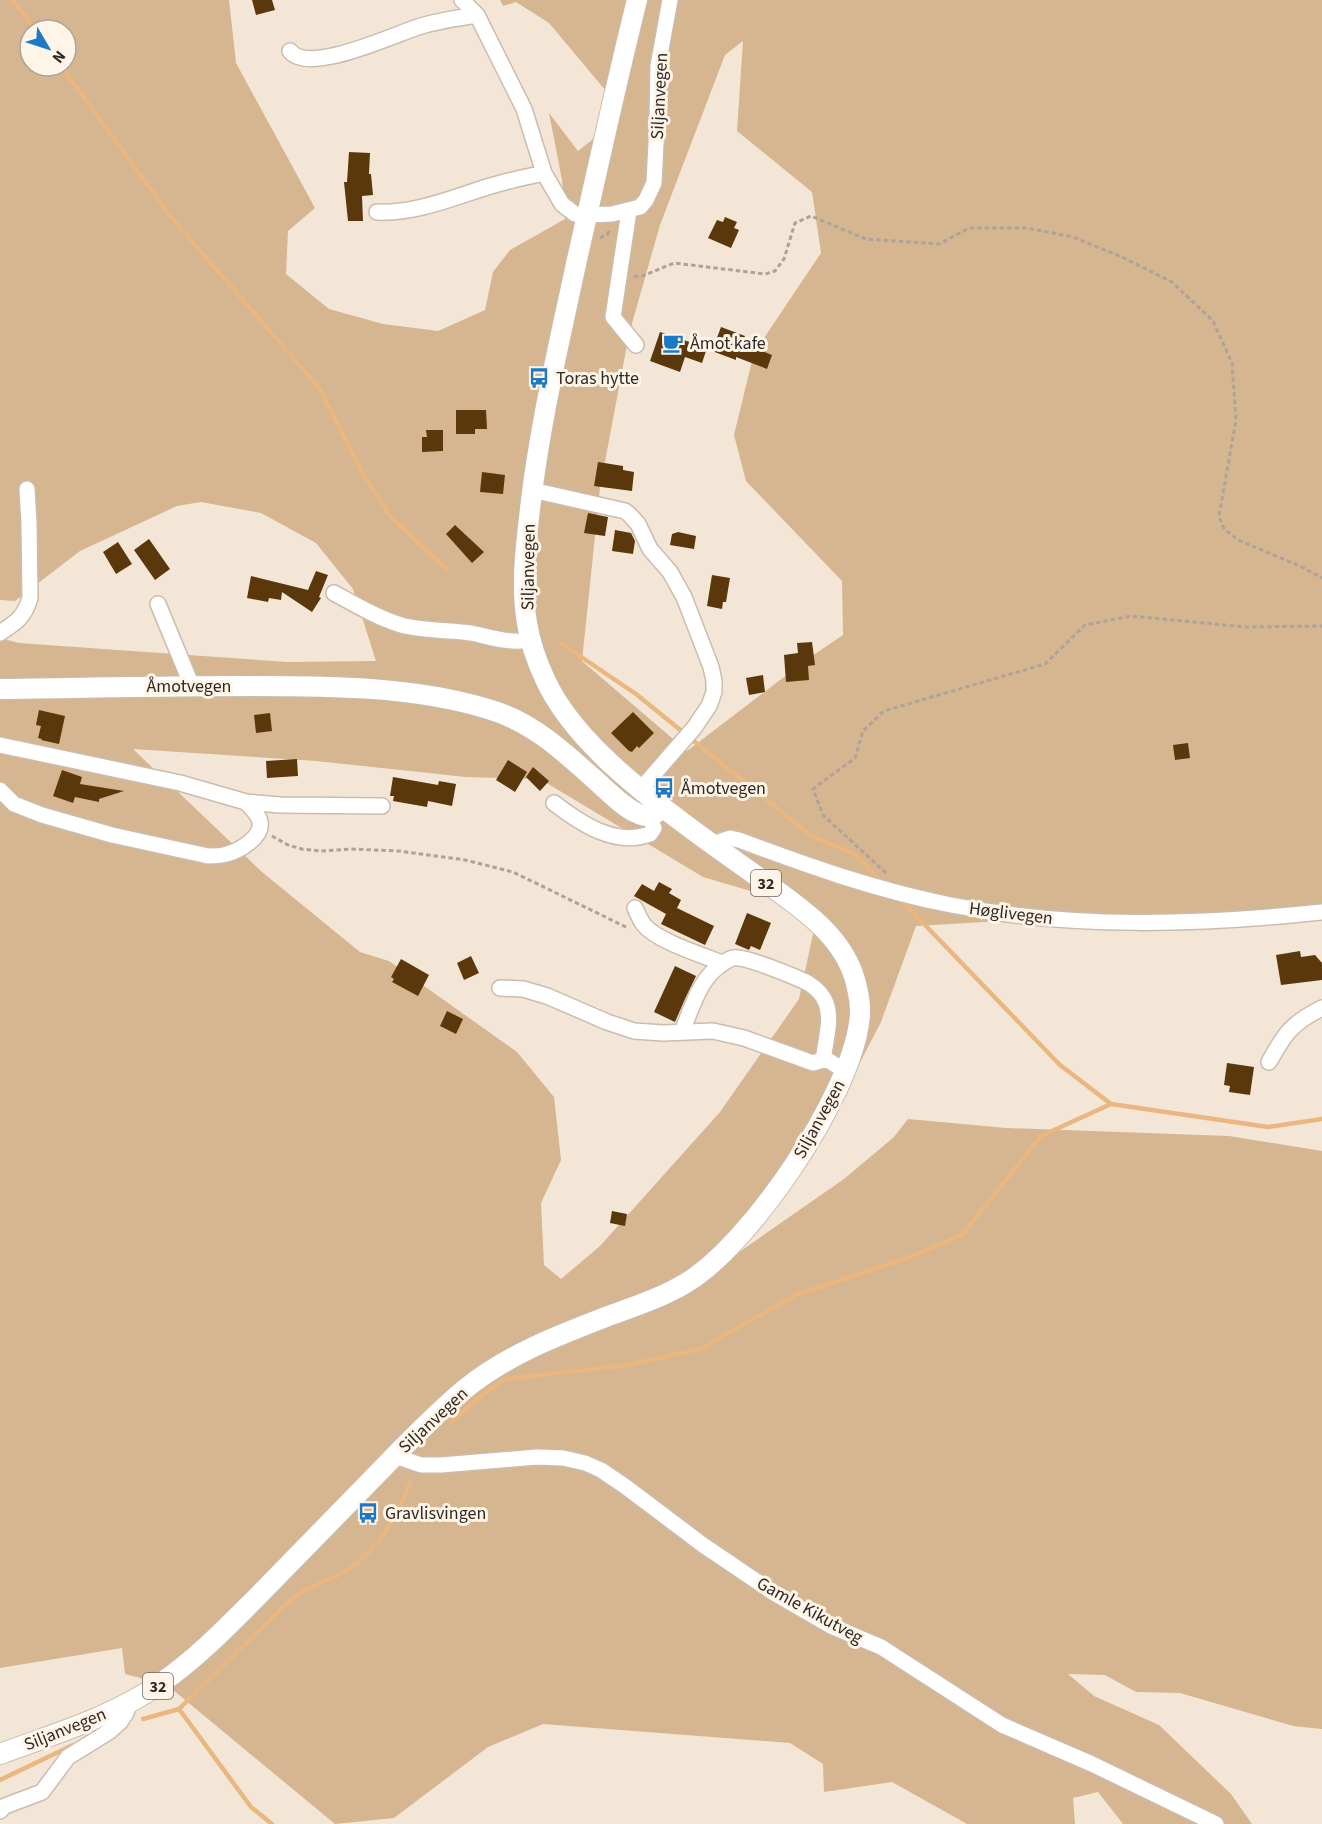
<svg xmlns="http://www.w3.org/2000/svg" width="1322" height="1824" font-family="'Source Sans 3',sans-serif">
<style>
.green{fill:#d6b591;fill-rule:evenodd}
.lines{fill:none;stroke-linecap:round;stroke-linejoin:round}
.stream{stroke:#e9b77f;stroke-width:4.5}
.building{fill:#5a380b}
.minor-casing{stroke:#cabdae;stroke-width:18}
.major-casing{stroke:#cabdae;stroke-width:22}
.path{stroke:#aea398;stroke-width:3;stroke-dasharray:4.5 3;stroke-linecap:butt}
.minor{stroke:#fff;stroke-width:15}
.major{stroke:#fff;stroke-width:20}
.labels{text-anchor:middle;stroke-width:6;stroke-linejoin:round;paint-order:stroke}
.shield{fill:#fff4e8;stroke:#6d665f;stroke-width:1.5}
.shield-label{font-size:16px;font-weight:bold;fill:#2f2924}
.street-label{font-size:18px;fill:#2f2924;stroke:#fff4e8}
.poi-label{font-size:18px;fill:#2f2924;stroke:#fff4e8;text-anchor:start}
</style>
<rect width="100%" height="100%" fill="#f4e6d7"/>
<!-- green -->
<path class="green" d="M0 0H229L236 63 315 208 288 231 286 274 329 309 383 324 438 331 485 310 493 272 510 250 565 219 562 180 549 113 578 151 602 132 606 91 549 23 516 2 503 6 500 0H1322V919L1144 920 1119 914 916 926 881 1022 840 1101 719 1266 844 1179 894 1137 908 1119 1006 1128 1229 1136 1322 1151V1729L1293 1726 1180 1693 1136 1692 1105 1675 1068 1674 1094 1696 1159 1725 1231 1794 1252 1824H1123L1098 1792 1073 1798 1075 1824H967L892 1782 824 1792 823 1764 790 1743 543 1724 488 1747 394 1818 335 1824 167 1685 125 1674 122 1648 0 1668V638L19 643 287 662 376 661 353 589 316 543 261 513 201 502 177 506 80 551 15 601 0 600ZM30 30H66V66H30ZM743 41 737 131 812 192 821 253 754 353 734 435 746 481 842 581 843 635 809 658 687 751 582 661 600 488 629 334 660 225 725 55ZM133 749 316 761 466 777 540 779 703 877 818 911 799 999 720 1112 600 1246 561 1279 544 1265 541 1203 561 1160 554 1097 517 1052 389 961 360 952 262 872Z"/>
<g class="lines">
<!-- stream -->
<path class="stream" d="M13 0 35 30
M61 66 171 217 320 389 363 474 389 515 446 569
M562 644 636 694 811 836 855 854 883 883
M1111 1104 1268 1127 1322 1119
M451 1423 477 1399 505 1379 628 1365 700 1349 796 1295 907 1258 962 1235 1041 1136 1111 1104 1060 1065 898 897
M179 1709 251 1807 272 1824
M143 1719 179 1709 284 1606C289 1603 293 1598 298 1594 311 1586 327 1581 340 1574 378 1553 394 1521 410 1483
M0 1780 73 1745"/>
</g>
<!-- building -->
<path class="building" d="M252 0H272L275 10 256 15Z
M349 152 370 153 369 174H371L373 195 362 196 363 221H348L344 182H347Z
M725 217 737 222 734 228 739 230 731 248 708 238 717 220 723 222Z
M721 327 745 336 742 343 772 355 767 369 736 357V360L712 351Z
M660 332 707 348 702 363 685 357 680 372 650 361Z
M456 410H486L487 429H475V434H456Z
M426 430H443V451L422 452V437H427Z
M598 462 623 466V470L634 472 632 491 594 486Z
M482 472 505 475 503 494 480 492Z
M588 513 608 517 605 536 584 533Z
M455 525 484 552 472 563 446 534Z
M615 530 631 533 635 541 633 554 612 551Z
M678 532 696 536 694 549 670 545 672 534Z
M149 539 170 569 155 580 134 550Z
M118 542 132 564 116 574 103 552Z
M316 571 328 575 319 597 321 598 312 612 282 592 281 600 269 598 268 602 247 598 251 576 308 590Z
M712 575 730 578 726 602H723L722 609 707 606Z
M812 642 815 665 808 666 809 680 786 682 784 655 798 653 797 643Z
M763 675 765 692 749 695 746 678Z
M39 710 65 716 59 744 41 740 42 739 38 738 41 726 36 725Z
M633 712 654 733 639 748 637 746 632 752 629 751 611 733Z
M270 713 272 731 256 733 254 715Z
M1188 743 1190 758 1175 760 1173 745Z
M297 759 298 776 267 778 266 761Z
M508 760 527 772 515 792 496 780Z
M533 767 549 781 540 791 526 777Z
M62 770 82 777 80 784 124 791 99 799V802L75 797 73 803 53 796Z
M393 777 438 785 439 781 456 784 452 806 428 801 427 807 393 801 394 796H390Z
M659 882 672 889 669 893 681 900 677 908 714 926 705 945 661 924 666 914 634 896 642 884 654 891Z
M747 913 771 923 760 950 751 946 749 950 735 944Z
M1300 951 1301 957 1315 955 1322 963V980L1281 985 1276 955Z
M471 956 479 973 464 980 457 963Z
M401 959 429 975 418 996 392 982 394 979 391 977Z
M675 966 696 976 685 999 675 1022 654 1012Z
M447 1011 463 1019 456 1034 440 1026Z
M1227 1063 1254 1067 1250 1095 1229 1092 1230 1086 1224 1085Z
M612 1211 627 1214 625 1226 610 1223Z"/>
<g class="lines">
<!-- minor casing -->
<g class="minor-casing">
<path id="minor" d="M462 0 477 15 524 109 544 173 562 204 575 214 587 215 612 214 640 207 646 200 654 183 657 124 658 66 670 0
M290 51C309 75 393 35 418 27 436 21 458 18 477 15
M629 211 613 317 636 345
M377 212C417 214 456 196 494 185 510 180 527 177 544 173
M532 490 603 506 625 511 630 515 638 524 650 549 670 572 684 597 711 667 714 681V692L709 706 694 728 640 790
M334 593C356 605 378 618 401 625 424 631 448 630 471 633 490 637 510 644 530 640
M158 604 192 686
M0 633C16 622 24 618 30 598L29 523 27 489
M0 745 180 783 246 802 280 805 382 806
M0 790 14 804 42 815 112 835 208 856C214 856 221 856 227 854 239 851 263 837 260 822 259 815 251 808 246 802
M554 803C580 823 615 847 650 834L654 828 649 816
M712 844 730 838 739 840C808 866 879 891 951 905 1073 929 1199 925 1322 912
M635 908C638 914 640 920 644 925 657 941 702 955 722 963
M500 988 523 989 547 996 607 1022 634 1031 663 1033 713 1031 744 1038 813 1063 826 1059
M682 1032C692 1007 700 976 725 962 729 959 733 957 738 958 749 958 796 977 808 983 816 988 823 995 826 1003 832 1019 826 1038 824 1054L826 1059 845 1071
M1269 1062C1285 1033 1292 1023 1322 1008
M395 1456 421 1465H441L537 1457 563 1458 585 1463 601 1470 626 1487 703 1545 774 1593 831 1626 881 1647 1002 1725 1092 1764 1216 1824
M0 1811 5 1806 42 1792 68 1757 110 1731 120 1722 126 1713 130 1702"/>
</g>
<!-- major casing -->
<g class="major-casing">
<path id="major" d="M0 689C83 688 166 686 249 686 328 686 413 686 488 709 530 721 561 749 593 778 606 789 623 808 639 814 648 818 656 814 663 808
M0 1754C54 1734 113 1717 161 1683 196 1659 227 1627 257 1597 298 1555 339 1513 380 1471 407 1443 435 1414 465 1389 508 1354 559 1335 611 1315 636 1306 663 1297 686 1283 751 1244 849 1098 859 1023 861 1012 860 1000 857 988 847 936 798 906 758 877 733 859 707 841 682 822 634 786 570 735 545 679 537 662 530 642 527 623 521 588 525 553 529 518 538 432 558 348 576 264 596 176 615 88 637 0"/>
</g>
<!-- path -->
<path class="path" d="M600 238 608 234 609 229
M634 276 640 277 674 263 765 274 775 271 784 259 795 223 811 216 866 239 939 244 969 228H1027L1073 237 1122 257 1172 282 1213 321 1232 363 1236 420 1219 516 1224 529 1238 540 1302 567 1322 578
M272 836 288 845 302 849 321 851 351 849 399 851 465 860 513 872 628 928
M886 873 823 815 813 789 855 758 863 731 884 711 1045 664 1085 625 1131 616 1246 627 1322 626"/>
<!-- minor -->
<use href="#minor" class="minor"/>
<!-- major -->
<use href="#major" class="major"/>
</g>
<!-- icons -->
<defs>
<g id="cafe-bare" transform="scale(1.62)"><path d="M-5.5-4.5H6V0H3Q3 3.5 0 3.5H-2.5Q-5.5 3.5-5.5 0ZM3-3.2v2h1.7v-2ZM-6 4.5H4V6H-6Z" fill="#1b79c5" stroke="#fff4e8" stroke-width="2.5" paint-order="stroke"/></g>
<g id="bus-bare" transform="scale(1.62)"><path d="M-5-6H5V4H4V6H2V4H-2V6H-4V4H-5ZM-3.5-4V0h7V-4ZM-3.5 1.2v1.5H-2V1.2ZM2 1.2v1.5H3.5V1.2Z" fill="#1b79c5" stroke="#fff4e8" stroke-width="2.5" paint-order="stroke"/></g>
</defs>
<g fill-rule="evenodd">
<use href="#cafe-bare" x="673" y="343"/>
<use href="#bus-bare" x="539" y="378"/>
<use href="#bus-bare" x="664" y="788"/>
<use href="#bus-bare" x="368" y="1513"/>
</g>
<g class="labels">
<!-- shield labels -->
<g class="shield">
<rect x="751" y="870" width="30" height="26" rx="4.5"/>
<rect x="143" y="1673" width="30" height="26" rx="4.5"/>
</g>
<g class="shield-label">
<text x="766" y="889">32</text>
<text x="158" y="1692">32</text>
</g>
<!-- street labels -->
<g class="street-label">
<text transform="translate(659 96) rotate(-87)" y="6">Siljanvegen</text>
<text transform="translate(528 567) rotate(-89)" y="6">Siljanvegen</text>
<text x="189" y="692">Åmotvegen</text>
<text transform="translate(1011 913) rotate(7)" y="6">Høglivegen</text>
<text transform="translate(819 1119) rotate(-61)" y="6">Siljanvegen</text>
<text transform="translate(433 1420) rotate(-43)" y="6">Siljanvegen</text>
<text transform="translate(810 1610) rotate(29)" y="6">Gamle Kikutveg</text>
<text transform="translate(65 1729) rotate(-22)" y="6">Siljanvegen</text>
</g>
<!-- poi labels -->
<g class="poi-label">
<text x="690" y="349">Åmot kafe</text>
<text x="556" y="384">Toras hytte</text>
<text x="681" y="794">Åmotvegen</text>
<text x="385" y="1519">Gravlisvingen</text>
</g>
</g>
<!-- north arrow -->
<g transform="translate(48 48) rotate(129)"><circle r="28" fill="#fff4e8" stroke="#aca39a" stroke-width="1.5"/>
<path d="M0-4.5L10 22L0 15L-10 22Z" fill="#1b79c5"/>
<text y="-9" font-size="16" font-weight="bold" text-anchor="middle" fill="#2f2924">N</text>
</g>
</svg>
